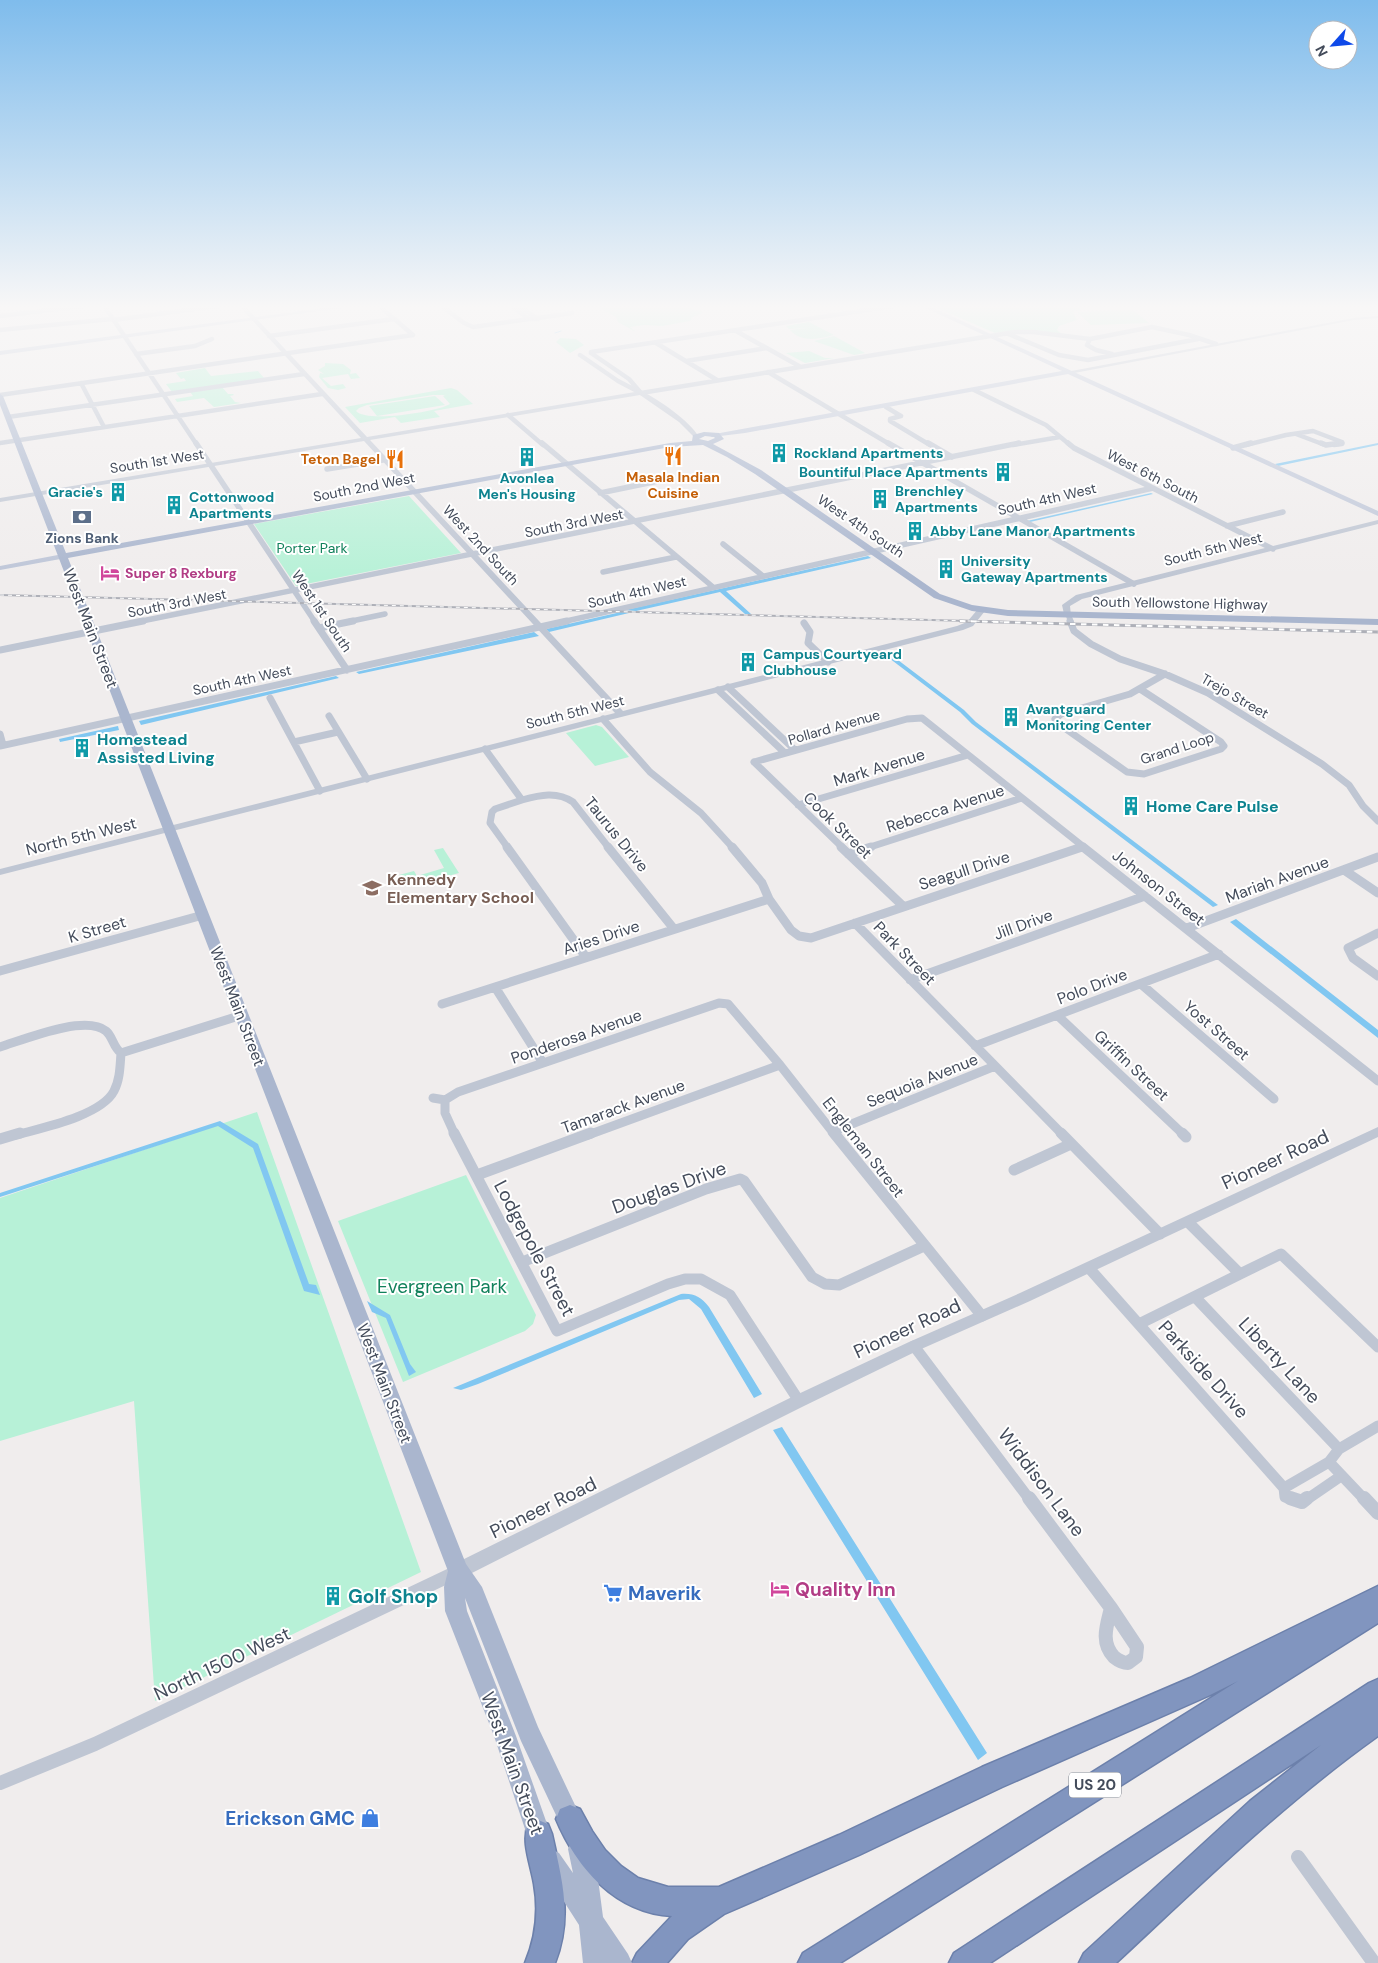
<svg xmlns="http://www.w3.org/2000/svg" width="1378" height="1963" font-family="'DM Sans',sans-serif">
<style>
.green{fill:#b7f1d7;fill-rule:evenodd}
.water{fill:#81c7f1}
.lines{fill:none;stroke-linecap:round;stroke-linejoin:round}
.stream{stroke:#81c7f1;stroke-width:1}
.motorway-casing{stroke:#6c80ab;stroke-width:3}
.minor-far5{stroke:#bfc6d3;stroke-width:4.5}
.minor-far4{stroke:#bfc6d3;stroke-width:5.5}
.minor-far3{stroke:#bfc6d3;stroke-width:7}
.minor-far2{stroke:#bfc6d3;stroke-width:9}
.minor-far1{stroke:#bfc6d3;stroke-width:11}
.minor{stroke:#bfc6d3;stroke-width:14}
.tertiary{fill:#bfc6d3;fill-rule:evenodd}
.secondary{fill:#bec6d8;fill-rule:evenodd}
.primary{fill:#aab6ce;fill-rule:evenodd}
.motorway{fill:#8195bf;fill-rule:evenodd}
.rail-far1-casing{stroke:#aeb0b8;stroke-width:2}
.rail-casing{stroke:#aeb0b8;stroke-width:3}
.rail-far1{stroke:#fff;stroke-width:1;stroke-dasharray:4;stroke-linecap:butt}
.rail{stroke:#fff;stroke-width:2;stroke-dasharray:5.5;stroke-linecap:butt}
.labels{text-anchor:middle;stroke-width:4;stroke-linejoin:round;paint-order:stroke}
.far-culture-label{font-size:14px;font-weight:bold;fill:#0d838f;stroke:#fff;text-anchor:start}
.far-food-label{font-size:14px;font-weight:bold;fill:#c56008;stroke:#fff;text-anchor:end}
.far-street-label{font-size:14px;fill:#444c5b;stroke:#fff}
.far-service-label{font-size:14px;font-weight:bold;fill:#4e5e75;stroke:#fff}
.far-park-label{font-size:14px;fill:#11815b;stroke:#fff}
.far-hotel-label{font-size:14px;font-weight:bold;fill:#b23c85;stroke:#fff;text-anchor:start}
.shield{fill:#fff;stroke:#7c828c;stroke-width:1}
.shield-label{font-size:15px;font-weight:bold;fill:#444c5b}
.street-label{font-size:16px;fill:#444c5b;stroke:#fff}
.culture-label{font-size:16px;font-weight:bold;fill:#0d838f;stroke:#fff;text-anchor:start}
.education-label{font-size:16px;font-weight:bold;fill:#785e54;stroke:#fff;text-anchor:start}
.near-street-label{font-size:19px;fill:#444c5b;stroke:#fff}
.near-park-label{font-size:19px;fill:#11815b;stroke:#fff}
.near-hotel-label{font-size:19px;font-weight:bold;fill:#b23c85;stroke:#fff;text-anchor:start}
.near-shop-label{font-size:19px;font-weight:bold;fill:#366cbe;stroke:#fff;text-anchor:start}
.near-culture-label{font-size:19px;font-weight:bold;fill:#0d838f;stroke:#fff;text-anchor:start}
</style>
<rect width="100%" height="100%" fill="#f0eded"/>
<!-- green -->
<path class="green" d="M595 304H686L690 308 704 312 691 318 692 319 690 321 662 326 644 325 630 327 636 332 618 322 616 317 598 307 599 305Z
M928 304H1078L1080 310 1073 312 1077 320 1059 326 1057 330 1063 335 1007 331 995 333Z
M1133 310 1149 323 1091 325 1077 312Z
M809 322 834 335C822 338 802 344 790 330L808 328 789 329 786 326Z
M834 336 865 353 854 355 814 341Z
M560 338 576 339 584 345 570 353 556 342Z
M809 351 825 358H834L805 363 786 353Z
M325 363 343 364 351 370 350 374 356 373 360 378 351 379 348 374 322 378 331 386 343 384 346 388 338 390 328 388 319 377 320 373 324 374 318 370 325 366Z
M205 368 211 376 258 371 264 378 172 392 166 384 186 381 184 378 181 379 176 373Z
M222 387 228 394H233L234 395 230 396 235 402 241 403 214 407 204 398 177 402 175 399 193 396 190 392Z
M451 388 457 390 473 404 434 411 440 417 401 423 395 417 360 423 345 407ZM433 395H445L443 396 450 404C437 412 366 423 356 411L359 408 367 405Z
M435 396 445 405 377 416 369 406Z
M409 496 461 553 296 586 254 524Z
M596 725 602 727 629 757 595 766 566 733Z
M443 848 459 873 407 887 399 875 414 871 417 876 444 868 434 850Z
M257 1112 421 1572 155 1701 134 1401 0 1441V1198Z
M466 1175 536 1315 533 1324 525 1331 403 1382 338 1221Z"/>
<!-- water -->
<path class="water" d="M1378 443V445L1278 466 1275 464Z
M1151 493 1153 494 1030 522 1027 521Z
M868 556 871 558 726 591 751 614H745L720 592 636 611 625 610Z
M621 612 629 613 549 632 546 629Z
M534 632 539 636 359 674 356 672Z
M881 652 894 657 964 710 976 722 1218 905 1213 907 972 724 960 712 889 658 875 653Z
M336 676 339 678 141 725 139 721Z
M118 726 119 730 60 742 59 739Z
M1236 919 1378 1030V1038L1230 922Z
M220 1121 258 1144 309 1284 316 1285 320 1295 304 1291 253 1148 218 1126 0 1197V1193Z
M681 1294C694 1293 701 1297 709 1307L762 1394 754 1398 701 1309 689 1299 679 1300 478 1384 461 1390 453 1388Z
M367 1301 390 1315 410 1364 416 1372 409 1376 386 1318 372 1312Z
M782 1427 987 1753 978 1760 773 1430Z"/>
<g class="lines">
<!-- stream -->
<path class="stream" d="M555 333 561 331"/>
<!-- motorway casing -->
<g class="motorway-casing">
<path id="motorway" d="M1378 1586V1623L840 1963H798L803 1953 1238 1681 1208 1696 1002 1787 859 1855 724 1914 688 1939 667 1963H632L637 1953 672 1916C615 1913 576 1867 556 1819L560 1809 570 1805 580 1809 592 1831 605 1850 621 1866 638 1878 668 1887H719L839 1835 982 1767 1190 1678Z
M1378 1679V1736C1284 1803 1201 1884 1116 1963H1079L1084 1953 1250 1801 1321 1745 990 1963H949L954 1953 1369 1683Z
M538 1820 548 1824 552 1834C562 1880 573 1917 555 1963H525C536 1937 539 1912 534 1884 531 1865 521 1842 528 1824Z"/>
</g>
<!-- minor-far5 -->
<path class="minor-far5" d="M103 304 197 445
M240 304 254 319
M377 304 413 335
M439 304 464 323 473 327 529 319
M509 304 529 319H538L516 304
M0 316 99 304
M538 318 572 313
M113 320 233 304
M0 330 112 319
M736 331 799 366
M1006 333 1059 355 1088 360 1198 339
M269 336 394 319
M1090 339 1087 345 1096 350 1112 354
M656 343 717 380
M591 352 907 304
M136 354 195 346 212 339
M580 355 618 381 641 393 629 379 591 353
M686 361 767 348
M768 372 891 445
M81 383 104 427
M974 390 1046 425 1070 445
M641 393 1015 332H1033L1090 339 1152 327 1189 335 1216 344
M0 395 413 335
M886 407 901 416 890 419V421L930 445
M508 415 543 445
M8 417 304 374
M1296 434 1325 445
M0 443 322 394
M1013 445 1060 437
M1246 445 1286 435 1313 431 1342 442V444L1334 445"/>
<!-- minor-far4 -->
<path class="minor-far4" d="M196 443 315 622
M542 443 713 587
M888 443 1134 584
M928 443 952 457
M1068 443 1074 448 1273 549
M1321 443 1326 445 1342 443
M1233 448 1251 443
M327 469 383 460
M600 493 663 480
M1227 526 1283 512
M723 544 763 576
M603 572 676 557
M1068 614 1071 622
M137 622 1019 443
M347 622 385 614
M562 622 1153 488"/>
<!-- minor-far3 -->
<path class="minor-far3" d="M314 621 347 670
M1070 621 1074 631 1091 644 1120 659 1165 674 1208 693 1322 764 1349 785 1363 806 1378 821
M804 623 810 632 808 643 828 662
M319 628 353 621
M0 650 143 621
M728 687 795 750
M1140 689 1221 742 1224 746 1221 749 1144 774 1127 772 1063 727 1055 719 1061 714 1130 694 1165 674
M718 690 785 753
M270 698 320 791
M329 716 367 779
M603 719 650 772 701 813 733 848
M0 734 3 745
M294 742 338 732
M0 746 567 621
M485 749 522 800C540 795 557 791 573 802L609 848
M754 762 907 719 922 718 1085 848
M754 762 843 848
M798 805 968 755
M508 848 490 823 492 812 495 809 522 800
M867 848 1022 798
M1078 848 1083 846"/>
<!-- minor-far2 -->
<path class="minor-far2" d="M507 847 586 957
M608 847 674 929
M732 847 762 883 769 899 791 930 799 936 811 938 1082 847
M841 847 903 906
M1083 847 1378 1081
M848 854 871 847
M1344 870 1378 893
M855 923 1063 1135
M1187 928 1378 857
M1378 933 1348 948 1353 958 1378 976
M0 971 203 915
M910 980 1145 896
M1141 984 1274 1099
M495 987 543 1063
M442 1004 769 899
M1057 1015 1184 1135
M975 1046 1219 954
M0 1047C23 1040 85 1014 106 1031 113 1037 113 1047 121 1053
M121 1053 242 1015
M433 1098 445 1100
M445 1100 458 1092 719 1003 728 1004 780 1065 835 1135
M445 1100V1113L455 1135
M832 1132 995 1066
M16 1135C41 1128 101 1116 114 1091 120 1080 120 1066 121 1053
M588 1135 780 1065"/>
<!-- minor-far1 -->
<path class="minor-far1" d="M454 1133 557 1331 668 1284 685 1279H701L730 1295 799 1401
M834 1133 982 1316
M1061 1133 1160 1234
M1182 1133 1186 1137
M0 1139 20 1133
M1014 1170 1071 1144
M477 1175 591 1133
M1188 1222 1240 1274 1281 1254 1378 1347
M522 1262 706 1189 740 1179 744 1181 812 1277 825 1284 839 1285 924 1246
M1089 1268 1284 1488 1285 1497 1294 1500
M1195 1297 1339 1449
M1139 1324 1240 1274
M914 1346 1030 1500
M1329 1462 1365 1500
M1284 1488 1329 1462 1339 1449 1378 1426
M1306 1500 1341 1476"/>
<!-- minor -->
<path class="minor" d="M1029 1498 1111 1608
M1290 1498 1302 1502 1307 1498
M1364 1498 1378 1513
M1111 1608 1137 1647 1136 1657 1128 1663C1123 1663 1119 1661 1114 1657 1100 1642 1107 1625 1111 1608Z
M0 1783 95 1744 457 1572
M1298 1857 1374 1963"/>
<!-- tertiary -->
<path class="tertiary" d="M1378 316V318L1354 320 1069 374 1066 372 1354 318Z
M252 318H256L367 437 641 391C658 399 690 421 699 437L696 439 679 422 640 395 370 440 623 711 957 626 967 622 978 609 985 611 973 626 963 630 0 875V869L615 713 364 441 0 502V498L361 438 252 320Z
M1378 520V524L1082 599 1070 606 1071 616 1064 614 1062 605 1076 595Z
M1378 1127V1137L1030 1301 919 1350 804 1406 464 1577 458 1579 452 1577 450 1571 452 1565 794 1396 909 1342 1020 1293Z"/>
<!-- secondary -->
<path class="secondary" d="M354 304H371L0 355V351Z
M917 304H925L1378 511V516L1068 374 745 433 712 437 709 435 1062 371Z
M63 554H66V558L0 570V566Z"/>
<!-- primary -->
<path class="primary" d="M0 394 3 396 66 553 670 443 692 441 693 435 704 432 719 433 724 439 713 444 761 470 940 594 972 605 1008 610 1378 619V625L1008 616 972 611 934 598 755 474 727 457 703 445 670 447 68 558 466 1564 482 1587 538 1727 584 1824 580 1832 572 1836 564 1832 521 1741 465 1598 467 1611 516 1736 552 1838 548 1846 540 1850 532 1846 528 1838 494 1736 445 1611 444 1587 448 1571 0 405ZM705 436 714 437 715 438 708 441 699 439Z
M580 1837 588 1841 597 1871 603 1917 628 1954 632 1963H583L579 1925 543 1869 539 1861 543 1853 551 1849 559 1853 573 1873 568 1849 572 1841Z"/>
<!-- motorway -->
<use href="#motorway" class="motorway"/>
<!-- rail-far1 casing -->
<g class="rail-far1-casing">
<path id="rail-far1" d="M0 595 1007 622"/>
</g>
<!-- rail casing -->
<g class="rail-casing">
<path id="rail" d="M960 621 1378 632"/>
</g>
<!-- rail-far1 -->
<use href="#rail-far1" class="rail-far1"/>
<!-- rail -->
<use href="#rail" class="rail"/>
</g>
<!-- sky -->
<linearGradient id="sky" x2="0" y2="1"><stop stop-color="#7fbcec"/><stop offset="0.53" stop-color="#f8f7f7"/><stop offset="1" stop-color="#f8f7f7" stop-opacity="0"/></linearGradient>
<rect width="1378" height="579" fill="url(#sky)"/>
<!-- icons -->
<defs>
<g id="building-bare" transform="scale(1.5)"><path d="M-4-6H4V6H1V3H-1V6H-4ZM-2.5-4.3h1.7v1.8h-1.7ZM.8-4.3h1.7v1.8H.8ZM-2.5-1h1.7V.8h-1.7ZM.8-1h1.7V.8H.8Z" fill="#0f9aa8" stroke="#fff" stroke-width="2.5" paint-order="stroke"/></g>
<g id="restaurant-bare" transform="scale(1.5)"><path d="M-5-6h1v4h1v-4h1v4h1v-4h1v5L-1.5 .5V6h-2V.5L-5-1ZM5-6V6H3V1.5H1.5Q1.5-4 5-6Z" fill="#e8710a" stroke="#fff" stroke-width="2.5" paint-order="stroke"/></g>
<g id="bank-bare" transform="scale(1.5)"><path d="M-6-4H6V4H-6ZM0-2.3a2.3 2.3 0 1 0 0 4.6a2.3 2.3 0 1 0 0-4.6Z" fill="#5c6f8a" stroke="#fff" stroke-width="2.5" paint-order="stroke"/></g>
<g id="hotel-bare" transform="scale(1.5)"><path d="M-6-4.5h1.5V1H6V5H4.5V3h-9V5H-6ZM-4 0a1.8 1.8 0 1 1 3.6 0ZM.5 0V-2.5h3Q6-2.5 6 0Z" fill="#d1479c" stroke="#fff" stroke-width="2.5" paint-order="stroke"/></g>
<g id="school-bare" transform="scale(1.5)"><path d="M0-5L7-2L0 1L-7-2ZM-4 1L0 2.5L4 1V4Q0 6-4 4Z" fill="#8d6e63" stroke="#fff" stroke-width="2.5" paint-order="stroke"/></g>
<g id="supermarket-bare" transform="scale(1.5)"><path d="M-6-5.5h2.5l.6 2H6L4.5 2H-2.5L-4.4-4H-6ZM-1.5 3.2a1.3 1.3 0 1 0 .1 0ZM3 3.2a1.3 1.3 0 1 0 .1 0Z" fill="#3f7fe0" stroke="#fff" stroke-width="2.5" paint-order="stroke"/></g>
<g id="shop-bare" transform="scale(1.5)"><path d="M-5-2.5h2.3a2.7 3.5 0 0 1 5.4 0H5L5.5 6h-11ZM-1.5-2.5h3a1.5 2.3 0 0 0-3 0Z" fill="#3f7fe0" stroke="#fff" stroke-width="2.5" paint-order="stroke"/></g>
</defs>
<g fill-rule="evenodd">
<use href="#building-bare" x="779" y="453"/>
<use href="#restaurant-bare" x="673" y="456"/>
<use href="#building-bare" x="527" y="457"/>
<use href="#restaurant-bare" x="395" y="459"/>
<use href="#building-bare" x="1003" y="472"/>
<use href="#building-bare" x="118" y="492"/>
<use href="#building-bare" x="880" y="499"/>
<use href="#building-bare" x="174" y="505"/>
<use href="#bank-bare" x="82" y="517"/>
<use href="#building-bare" x="915" y="531"/>
<use href="#building-bare" x="946" y="569"/>
<use href="#hotel-bare" x="110" y="573"/>
<use href="#building-bare" x="748" y="662"/>
<use href="#building-bare" x="1011" y="717"/>
<use href="#building-bare" x="82" y="748"/>
<use href="#building-bare" x="1131" y="806"/>
<use href="#school-bare" x="372" y="888"/>
<use href="#hotel-bare" x="780" y="1589"/>
<use href="#supermarket-bare" x="613" y="1593"/>
<use href="#building-bare" x="333" y="1596"/>
<use href="#shop-bare" x="370" y="1818"/>
</g>
<g class="labels">
<!-- far-culture labels -->
<g class="far-culture-label">
<text x="794" y="458">Rockland Apartments</text>
<text x="988" y="477" text-anchor="end">Bountiful Place Apartments</text>
<text x="527" y="483" text-anchor="middle">Avonlea<tspan x="527" dy="16">Men's Housing</tspan></text>
<text x="895" y="496">Brenchley<tspan x="895" dy="16">Apartments</tspan></text>
<text x="103" y="497" text-anchor="end">Gracie's</text>
<text x="189" y="502">Cottonwood<tspan x="189" dy="16">Apartments</tspan></text>
<text x="930" y="536">Abby Lane Manor Apartments</text>
<text x="961" y="566">University<tspan x="961" dy="16">Gateway Apartments</tspan></text>
<text x="763" y="659">Campus Courtyeard<tspan x="763" dy="16">Clubhouse</tspan></text>
<text x="1026" y="714">Avantguard<tspan x="1026" dy="16">Monitoring Center</tspan></text>
</g>
<!-- far-food labels -->
<g class="far-food-label">
<text x="380" y="464">Teton Bagel</text>
<text x="673" y="482" text-anchor="middle">Masala Indian<tspan x="673" dy="16">Cuisine</tspan></text>
</g>
<!-- far-street labels -->
<g class="far-street-label">
<text transform="translate(157 461) rotate(-9)" y="5">South 1st West</text>
<text transform="translate(1153 476) rotate(27)" y="5">West 6th South</text>
<text transform="translate(364 487) rotate(-11)" y="5">South 2nd West</text>
<text transform="translate(1047 499) rotate(-13)" y="5">South 4th West</text>
<text transform="translate(574 523) rotate(-11)" y="5">South 3rd West</text>
<text transform="translate(861 526) rotate(34)" y="5">West 4th South</text>
<text transform="translate(481 545) rotate(47)" y="5">West 2nd South</text>
<text transform="translate(1213 549) rotate(-14)" y="5">South 5th West</text>
<text transform="translate(637 592) rotate(-13)" y="5">South 4th West</text>
<text transform="translate(177 603) rotate(-11)" y="5">South 3rd West</text>
<text transform="translate(1180 603) rotate(1)" y="5">South Yellowstone Highway</text>
<text transform="translate(322 611) rotate(56)" y="5">West 1st South</text>
<text transform="translate(242 680) rotate(-12)" y="5">South 4th West</text>
<text transform="translate(1235 696) rotate(30)" y="5">Trejo Street</text>
<text transform="translate(575 712) rotate(-14)" y="5">South 5th West</text>
<text transform="translate(834 727) rotate(-16)" y="5">Pollard Avenue</text>
<text transform="translate(1177 748) rotate(-18)" y="5">Grand Loop</text>
</g>
<!-- far-service labels -->
<g class="far-service-label">
<text x="82" y="543">Zions Bank</text>
</g>
<!-- far-park labels -->
<g class="far-park-label">
<text x="312" y="553">Porter Park</text>
</g>
<!-- far-hotel labels -->
<g class="far-hotel-label">
<text x="125" y="578">Super 8 Rexburg</text>
</g>
<!-- shield labels -->
<rect class="shield" x="1069" y="1772.5" width="52" height="25" rx="4"/>
<g class="shield-label">
<text x="1095" y="1790">US 20</text>
</g>
<!-- street labels -->
<g class="street-label">
<text transform="translate(91 628) rotate(69)" y="6">West Main Street</text>
<text transform="translate(879 767) rotate(-17)" y="6">Mark Avenue</text>
<text transform="translate(945 808) rotate(-18)" y="6">Rebecca Avenue</text>
<text transform="translate(838 825) rotate(44)" y="6">Cook Street</text>
<text transform="translate(617 834) rotate(51)" y="6">Taurus Drive</text>
<text transform="translate(81 836) rotate(-14)" y="6">North 5th West</text>
<text transform="translate(964 870) rotate(-18)" y="6">Seagull Drive</text>
<text transform="translate(1277 879) rotate(-20)" y="6">Mariah Avenue</text>
<text transform="translate(1159 887) rotate(38)" y="6">Johnson Street</text>
<text transform="translate(1023 924) rotate(-20)" y="6">Jill Drive</text>
<text transform="translate(97 929) rotate(-16)" y="6">K Street</text>
<text transform="translate(601 937) rotate(-18)" y="6">Aries Drive</text>
<text transform="translate(905 953) rotate(46)" y="6">Park Street</text>
<text transform="translate(1092 986) rotate(-21)" y="6">Polo Drive</text>
<text transform="translate(238 1006) rotate(69)" y="6">West Main Street</text>
<text transform="translate(1217 1030) rotate(41)" y="6">Yost Street</text>
<text transform="translate(576 1036) rotate(-19)" y="6">Ponderosa Avenue</text>
<text transform="translate(1132 1065) rotate(43)" y="6">Griffin Street</text>
<text transform="translate(922 1080) rotate(-22)" y="6">Sequoia Avenue</text>
<text transform="translate(623 1106) rotate(-20)" y="6">Tamarack Avenue</text>
<text transform="translate(864 1147) rotate(52)" y="6">Engleman Street</text>
<text transform="translate(385 1383) rotate(69)" y="6">West Main Street</text>
</g>
<!-- culture labels -->
<g class="culture-label">
<text x="97" y="745">Homestead<tspan x="97" dy="18">Assisted Living</tspan></text>
<text x="1146" y="812">Home Care Pulse</text>
</g>
<!-- education labels -->
<g class="education-label">
<text x="387" y="885">Kennedy<tspan x="387" dy="18">Elementary School</tspan></text>
</g>
<!-- near-street labels -->
<g class="near-street-label">
<text transform="translate(1275 1159) rotate(-25)" y="7">Pioneer Road</text>
<text transform="translate(669 1187) rotate(-20)" y="7">Douglas Drive</text>
<text transform="translate(535 1248) rotate(62)" y="7">Lodgepole Street</text>
<text transform="translate(907 1328) rotate(-25)" y="7">Pioneer Road</text>
<text transform="translate(1280 1360) rotate(47)" y="7">Liberty Lane</text>
<text transform="translate(1204 1369) rotate(48)" y="7">Parkside Drive</text>
<text transform="translate(1042 1482) rotate(53)" y="7">Widdison Lane</text>
<text transform="translate(543 1507) rotate(-26)" y="7">Pioneer Road</text>
<text transform="translate(222 1663) rotate(-25)" y="7">North 1500 West</text>
<text transform="translate(513 1763) rotate(70)" y="7">West Main Street</text>
</g>
<!-- near-park labels -->
<g class="near-park-label">
<text x="442" y="1293">Evergreen Park</text>
</g>
<!-- near-hotel labels -->
<g class="near-hotel-label">
<text x="795" y="1596">Quality Inn</text>
</g>
<!-- near-shop labels -->
<g class="near-shop-label">
<text x="628" y="1600">Maverik</text>
<text x="355" y="1825" text-anchor="end">Erickson GMC</text>
</g>
<!-- near-culture labels -->
<g class="near-culture-label">
<text x="348" y="1603">Golf Shop</text>
</g>
</g>
<!-- north arrow -->
<g transform="translate(1333 45) rotate(243)"><circle r="24" fill="#ffffff" stroke="#b4b7bd"/>
<path d="M0-4L9 19L0 12L-9 19Z" fill="#0e49e9"/>
<text y="-8" font-size="14" font-weight="bold" text-anchor="middle" fill="#444c5b">N</text>
</g>
</svg>
